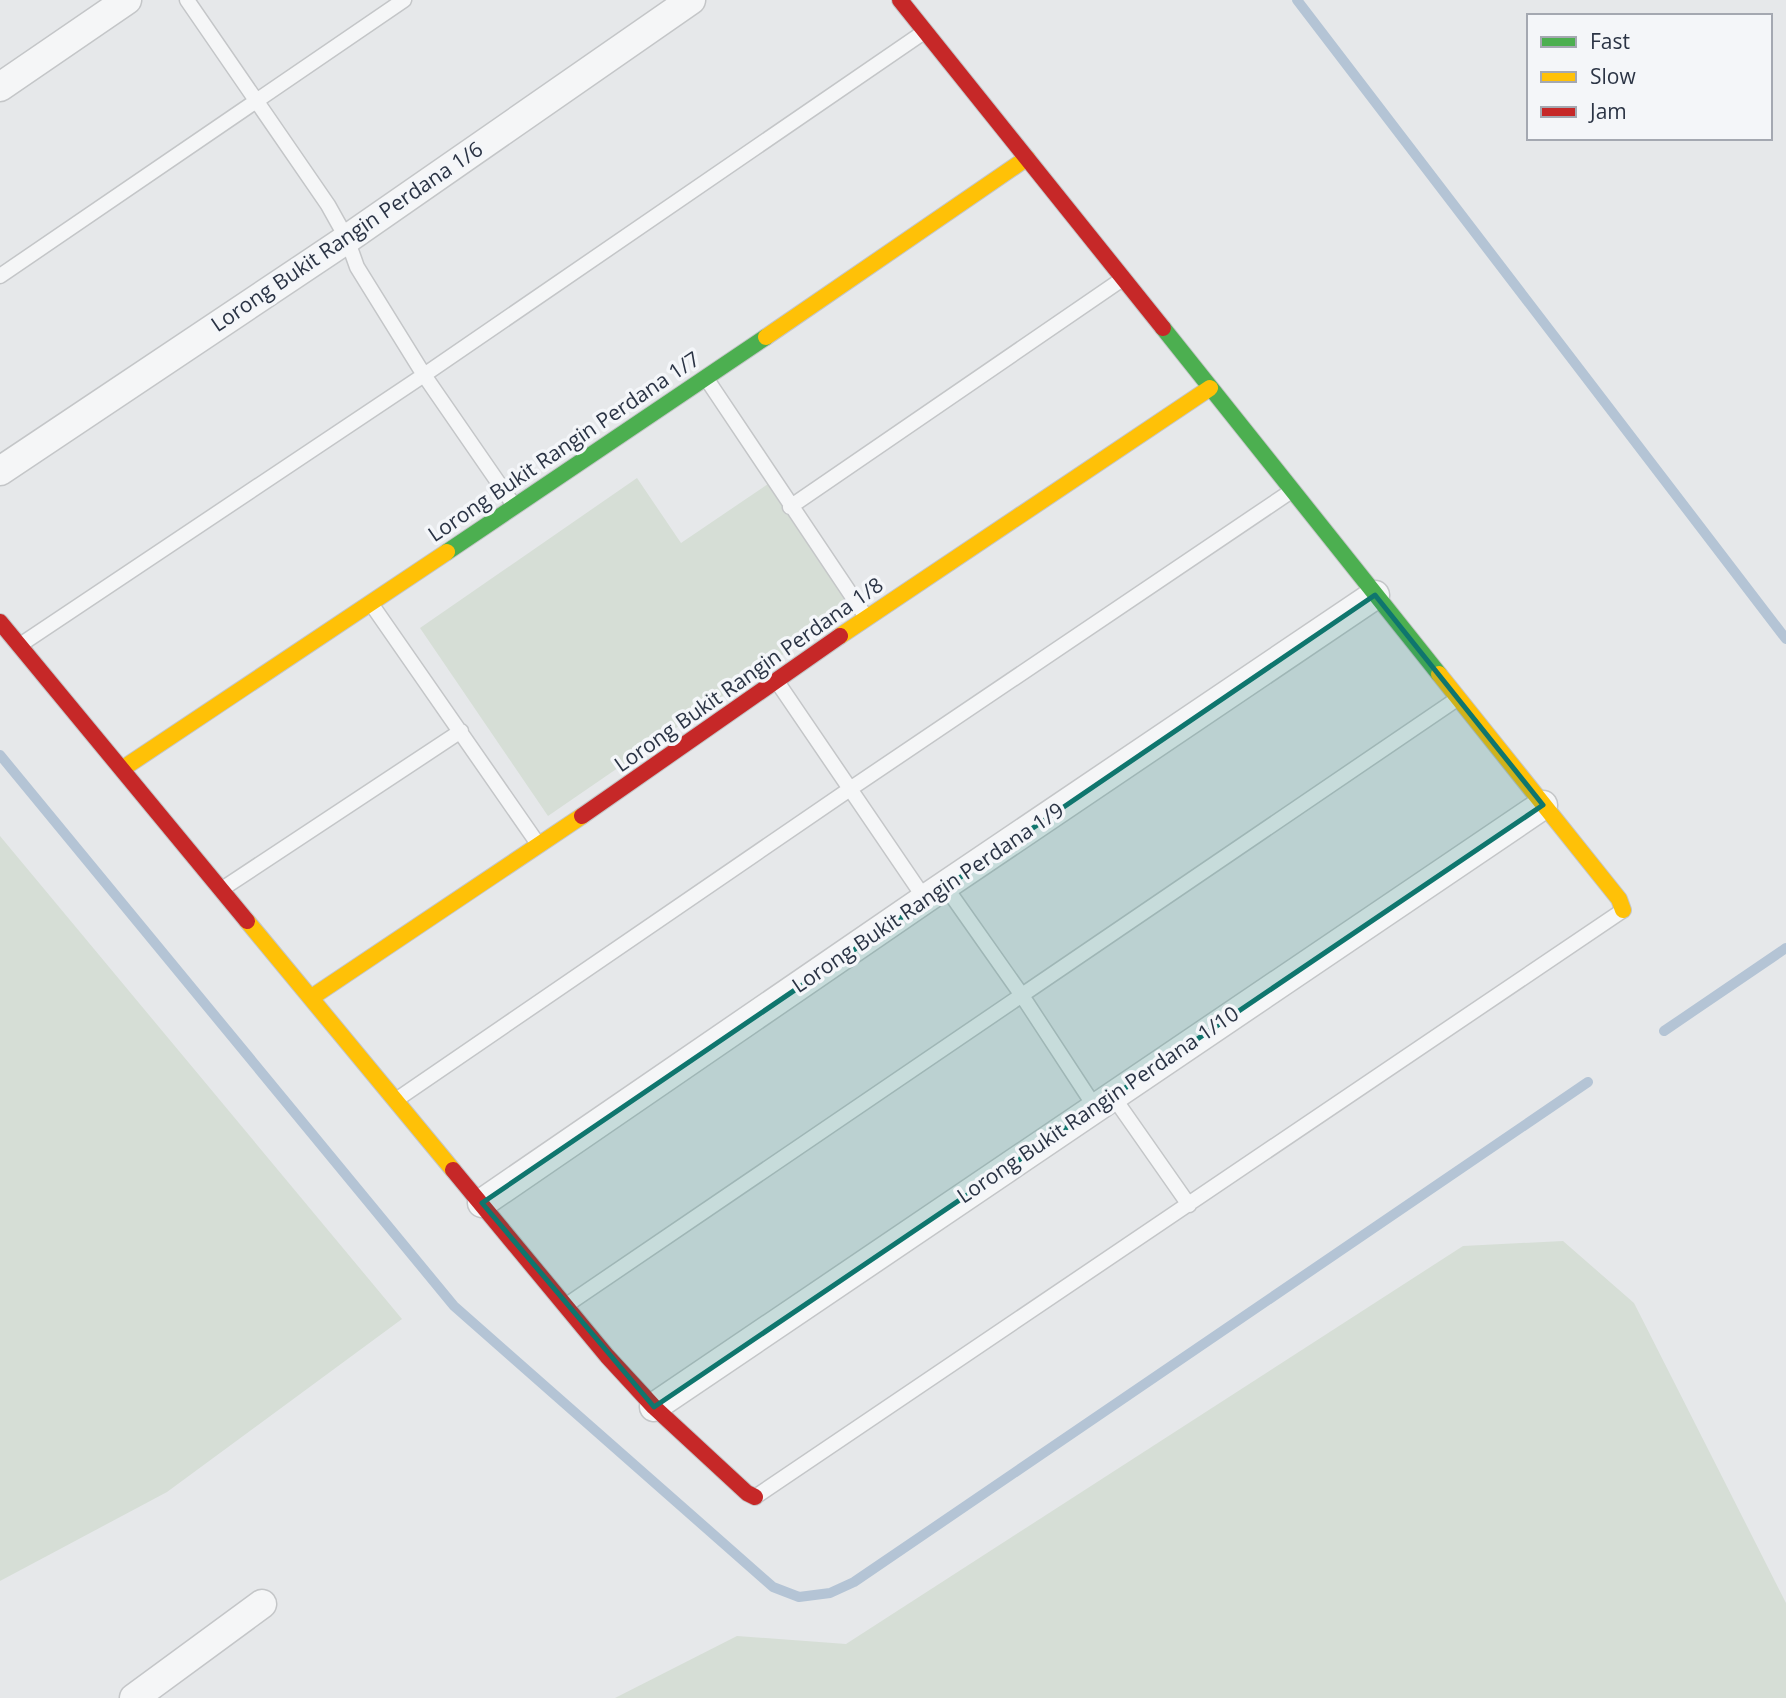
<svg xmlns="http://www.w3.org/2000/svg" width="1786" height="1698" font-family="'Open Sans',sans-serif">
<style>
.green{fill:#d6ded6}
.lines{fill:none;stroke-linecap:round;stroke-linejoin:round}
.stream{stroke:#b4c4d5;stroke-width:10}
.lane-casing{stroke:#c4c6c8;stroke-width:17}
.street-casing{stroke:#c4c6c8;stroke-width:31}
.fast-casing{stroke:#c4c6c8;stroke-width:18}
.slow-casing{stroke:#c4c6c8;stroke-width:18}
.jam-casing{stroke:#c4c6c8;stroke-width:18}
.lane{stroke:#f5f6f7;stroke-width:14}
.street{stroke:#f5f6f7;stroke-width:28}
.fast{stroke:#4caf50;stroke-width:16}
.slow{stroke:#ffc107;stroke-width:16}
.jam{stroke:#c62828;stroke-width:16}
.marked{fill:#0f766e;fill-opacity:0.2;stroke:#0f766e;stroke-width:5;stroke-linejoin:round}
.labels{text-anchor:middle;stroke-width:7;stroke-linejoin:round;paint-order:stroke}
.street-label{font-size:21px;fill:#2b3445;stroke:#f4f6f9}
</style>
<rect width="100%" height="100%" fill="#e6e8ea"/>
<!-- green -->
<path class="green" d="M637 478 681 543 768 484 852 607 548 816 420 628Z
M0 836 402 1319 167 1492 0 1581Z
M1563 1241 1634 1303 1786 1603V1698H615L737 1636 846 1644 1463 1246Z"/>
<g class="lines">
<!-- stream -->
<path class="stream" d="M1297 0 1786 639
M0 755 454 1306 773 1587 799 1597 830 1593 854 1582 1588 1082
M1664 1031 1786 948"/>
<!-- lane casing -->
<g class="lane-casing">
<path id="lane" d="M187 0 328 205 347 239 357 267 424 375 513 504
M0 276 404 0
M706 378 866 617
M790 507 1121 280
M372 605 538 844
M20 645 424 375 924 32
M778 683 925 899
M945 886 1021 994 1095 1107
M222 889 461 731
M1112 1095 1189 1205
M396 1100 850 789 1290 492
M568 1304 1457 699
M755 1497 1622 911"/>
</g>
<!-- street casing -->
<g class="street-casing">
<path id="street" d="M0 87 127 0
M0 471 347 239 691 0
M482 1203 925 899 1375 595
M654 1407 1543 805
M134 1698 262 1604"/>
</g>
<!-- fast casing -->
<g class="fast-casing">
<path id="fast" d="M1163 328 1439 674
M447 552 766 337"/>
</g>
<!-- slow casing -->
<g class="slow-casing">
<path id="slow" d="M766 337 1027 158
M840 636 1210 388
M1439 674 1619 899 1623 910
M122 769 447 552
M247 921 453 1170
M312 997 582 816"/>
</g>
<!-- jam casing -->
<g class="jam-casing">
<path id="jam" d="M900 0 1163 328
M0 622 247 921
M582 816 840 636
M453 1170 607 1356 654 1407 747 1493 755 1497"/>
</g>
<!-- lane -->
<use href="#lane" class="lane"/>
<!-- street -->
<use href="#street" class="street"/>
<!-- fast -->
<use href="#fast" class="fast"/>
<!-- slow -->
<use href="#slow" class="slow"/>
<!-- jam -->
<use href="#jam" class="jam"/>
</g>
<!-- marked area -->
<path class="marked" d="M1375 595 1543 805 654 1407 482 1203Z"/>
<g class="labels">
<!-- street labels -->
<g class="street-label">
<text transform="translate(347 237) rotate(-34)" y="7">Lorong Bukit Rangin Perdana 1/6</text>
<text transform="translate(564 447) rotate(-34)" y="7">Lorong Bukit Rangin Perdana 1/7</text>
<text transform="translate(749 675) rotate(-35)" y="7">Lorong Bukit Rangin Perdana 1/8</text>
<text transform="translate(928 898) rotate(-34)" y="7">Lorong Bukit Rangin Perdana 1/9</text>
<text transform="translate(1098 1105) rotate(-34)" y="7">Lorong Bukit Rangin Perdana 1/10</text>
</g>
</g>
<!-- legend -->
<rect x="1527" y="14" width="245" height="126" fill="#f4f6f9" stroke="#a4a8b1" stroke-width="2"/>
<rect x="1541" y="37" width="35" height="10" fill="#4caf50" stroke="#a4a8b1" stroke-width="2"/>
<text x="1590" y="49" font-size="21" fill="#2b3445">Fast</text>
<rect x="1541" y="72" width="35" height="10" fill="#ffc107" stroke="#a4a8b1" stroke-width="2"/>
<text x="1590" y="84" font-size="21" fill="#2b3445">Slow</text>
<rect x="1541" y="107" width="35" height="10" fill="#c62828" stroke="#a4a8b1" stroke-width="2"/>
<text x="1590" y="119" font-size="21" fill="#2b3445">Jam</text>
</svg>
